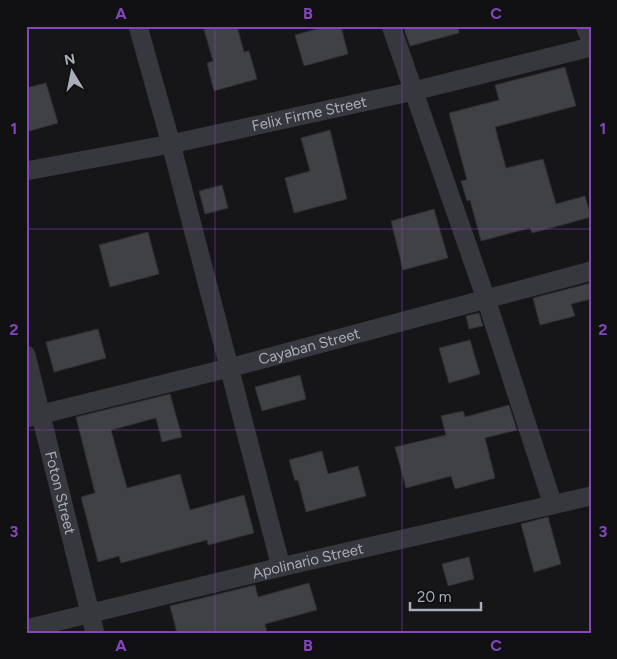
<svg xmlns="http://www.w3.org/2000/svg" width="617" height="659" font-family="Figtree,sans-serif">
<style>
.building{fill:#404145;stroke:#303034}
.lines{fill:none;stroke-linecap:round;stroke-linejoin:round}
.street{stroke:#37383d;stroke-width:19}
.grid{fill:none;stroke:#8446be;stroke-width:1;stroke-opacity:0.55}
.labels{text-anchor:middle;stroke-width:4;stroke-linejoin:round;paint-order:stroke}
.street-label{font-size:15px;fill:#a8adb8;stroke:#111113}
.neatline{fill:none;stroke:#8446be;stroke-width:2}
.grid-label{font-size:16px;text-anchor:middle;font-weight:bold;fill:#8446be}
</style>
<rect width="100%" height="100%" fill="#161618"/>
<!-- building -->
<path class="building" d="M203 26H237L244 52 249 51 257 79 214 91 207 63 213 61Z
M328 26H341L348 54 304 66 295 35Z
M403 26H458L459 33 410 46Z
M565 67 576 106 495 127 506 168 543 159 556 204 585 196 591 217 532 233 530 228 481 241 470 200 467 201 461 181 467 180 449 113 499 100 495 85Z
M46 83 58 123 26 132V88Z
M330 130 347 199 294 213 285 178 310 171 301 138Z
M222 185 228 208 205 214 199 191Z
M434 209 448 258 403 270 391 221Z
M148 232 159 274 110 287 99 245Z
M591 283V299L571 304 575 316 540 325 533 298Z
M479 313 483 326 469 329 466 316Z
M98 329 106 358 54 372 46 342Z
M470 340 480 374 449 383 439 348Z
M300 375 306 399 262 411 255 387Z
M170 394 182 437 162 442 156 418 111 430 127 488 180 474 190 510 244 495 254 533 208 545 207 540 121 563 119 556 98 562 81 497 95 493 76 417Z
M509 405 517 430 485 438 495 478 455 489 451 476 406 488 395 447 446 435 441 416 463 411 465 417Z
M322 451 328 474 358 466 366 496 306 512 298 480 295 481 289 460Z
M548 517 561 564 534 572 521 524Z
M469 557 474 579 448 586 442 564Z
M309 583 317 610 265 624 267 633H177L170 606 255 585 258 597Z"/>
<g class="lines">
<!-- street -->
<g class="street">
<path d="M138 26 171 144 281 567"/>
<path d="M391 26 486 299 553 505"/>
<path d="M585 26 591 41"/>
<path id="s1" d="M26 171 171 144 414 91 591 47"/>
<path id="s2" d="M26 355 95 633"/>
<path id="s3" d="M26 418 229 368 591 271"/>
<path id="s4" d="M26 629 281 567 591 496"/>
</g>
</g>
<!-- grid -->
<path class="grid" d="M215 26V633M402 26V633M26 229H591M26 430H591"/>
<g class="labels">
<!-- street labels -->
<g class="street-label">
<text dy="5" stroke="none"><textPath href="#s1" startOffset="289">Felix Firme Street</textPath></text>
<text dy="5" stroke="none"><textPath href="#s3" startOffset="292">Cayaban Street</textPath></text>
<text dy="5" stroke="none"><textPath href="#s2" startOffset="142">Foton Street</textPath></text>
<text dy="5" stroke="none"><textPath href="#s4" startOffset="290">Apolinario Street</textPath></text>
</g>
</g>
<!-- border -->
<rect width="617" height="659" fill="none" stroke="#111113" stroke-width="55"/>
<!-- north arrow -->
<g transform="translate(72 72) rotate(350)" stroke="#111113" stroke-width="4" paint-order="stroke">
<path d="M0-4L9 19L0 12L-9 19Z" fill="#a8adb8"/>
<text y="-8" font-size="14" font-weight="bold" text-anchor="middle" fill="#a8adb8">N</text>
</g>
<!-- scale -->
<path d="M410 602v8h71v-8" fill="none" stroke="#a8adb8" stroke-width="2.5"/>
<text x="417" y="602" font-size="15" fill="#a8adb8" stroke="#111113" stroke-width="4" paint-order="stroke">20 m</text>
<rect x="28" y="28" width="562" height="604" class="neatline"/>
<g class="grid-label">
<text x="121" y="19">A</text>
<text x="308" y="19">B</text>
<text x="496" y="19">C</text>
<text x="14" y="134">1</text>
<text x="603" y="134">1</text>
<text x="14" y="335">2</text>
<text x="603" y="335">2</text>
<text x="14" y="537">3</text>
<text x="603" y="537">3</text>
<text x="121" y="651">A</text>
<text x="308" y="651">B</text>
<text x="496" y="651">C</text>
</g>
</svg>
